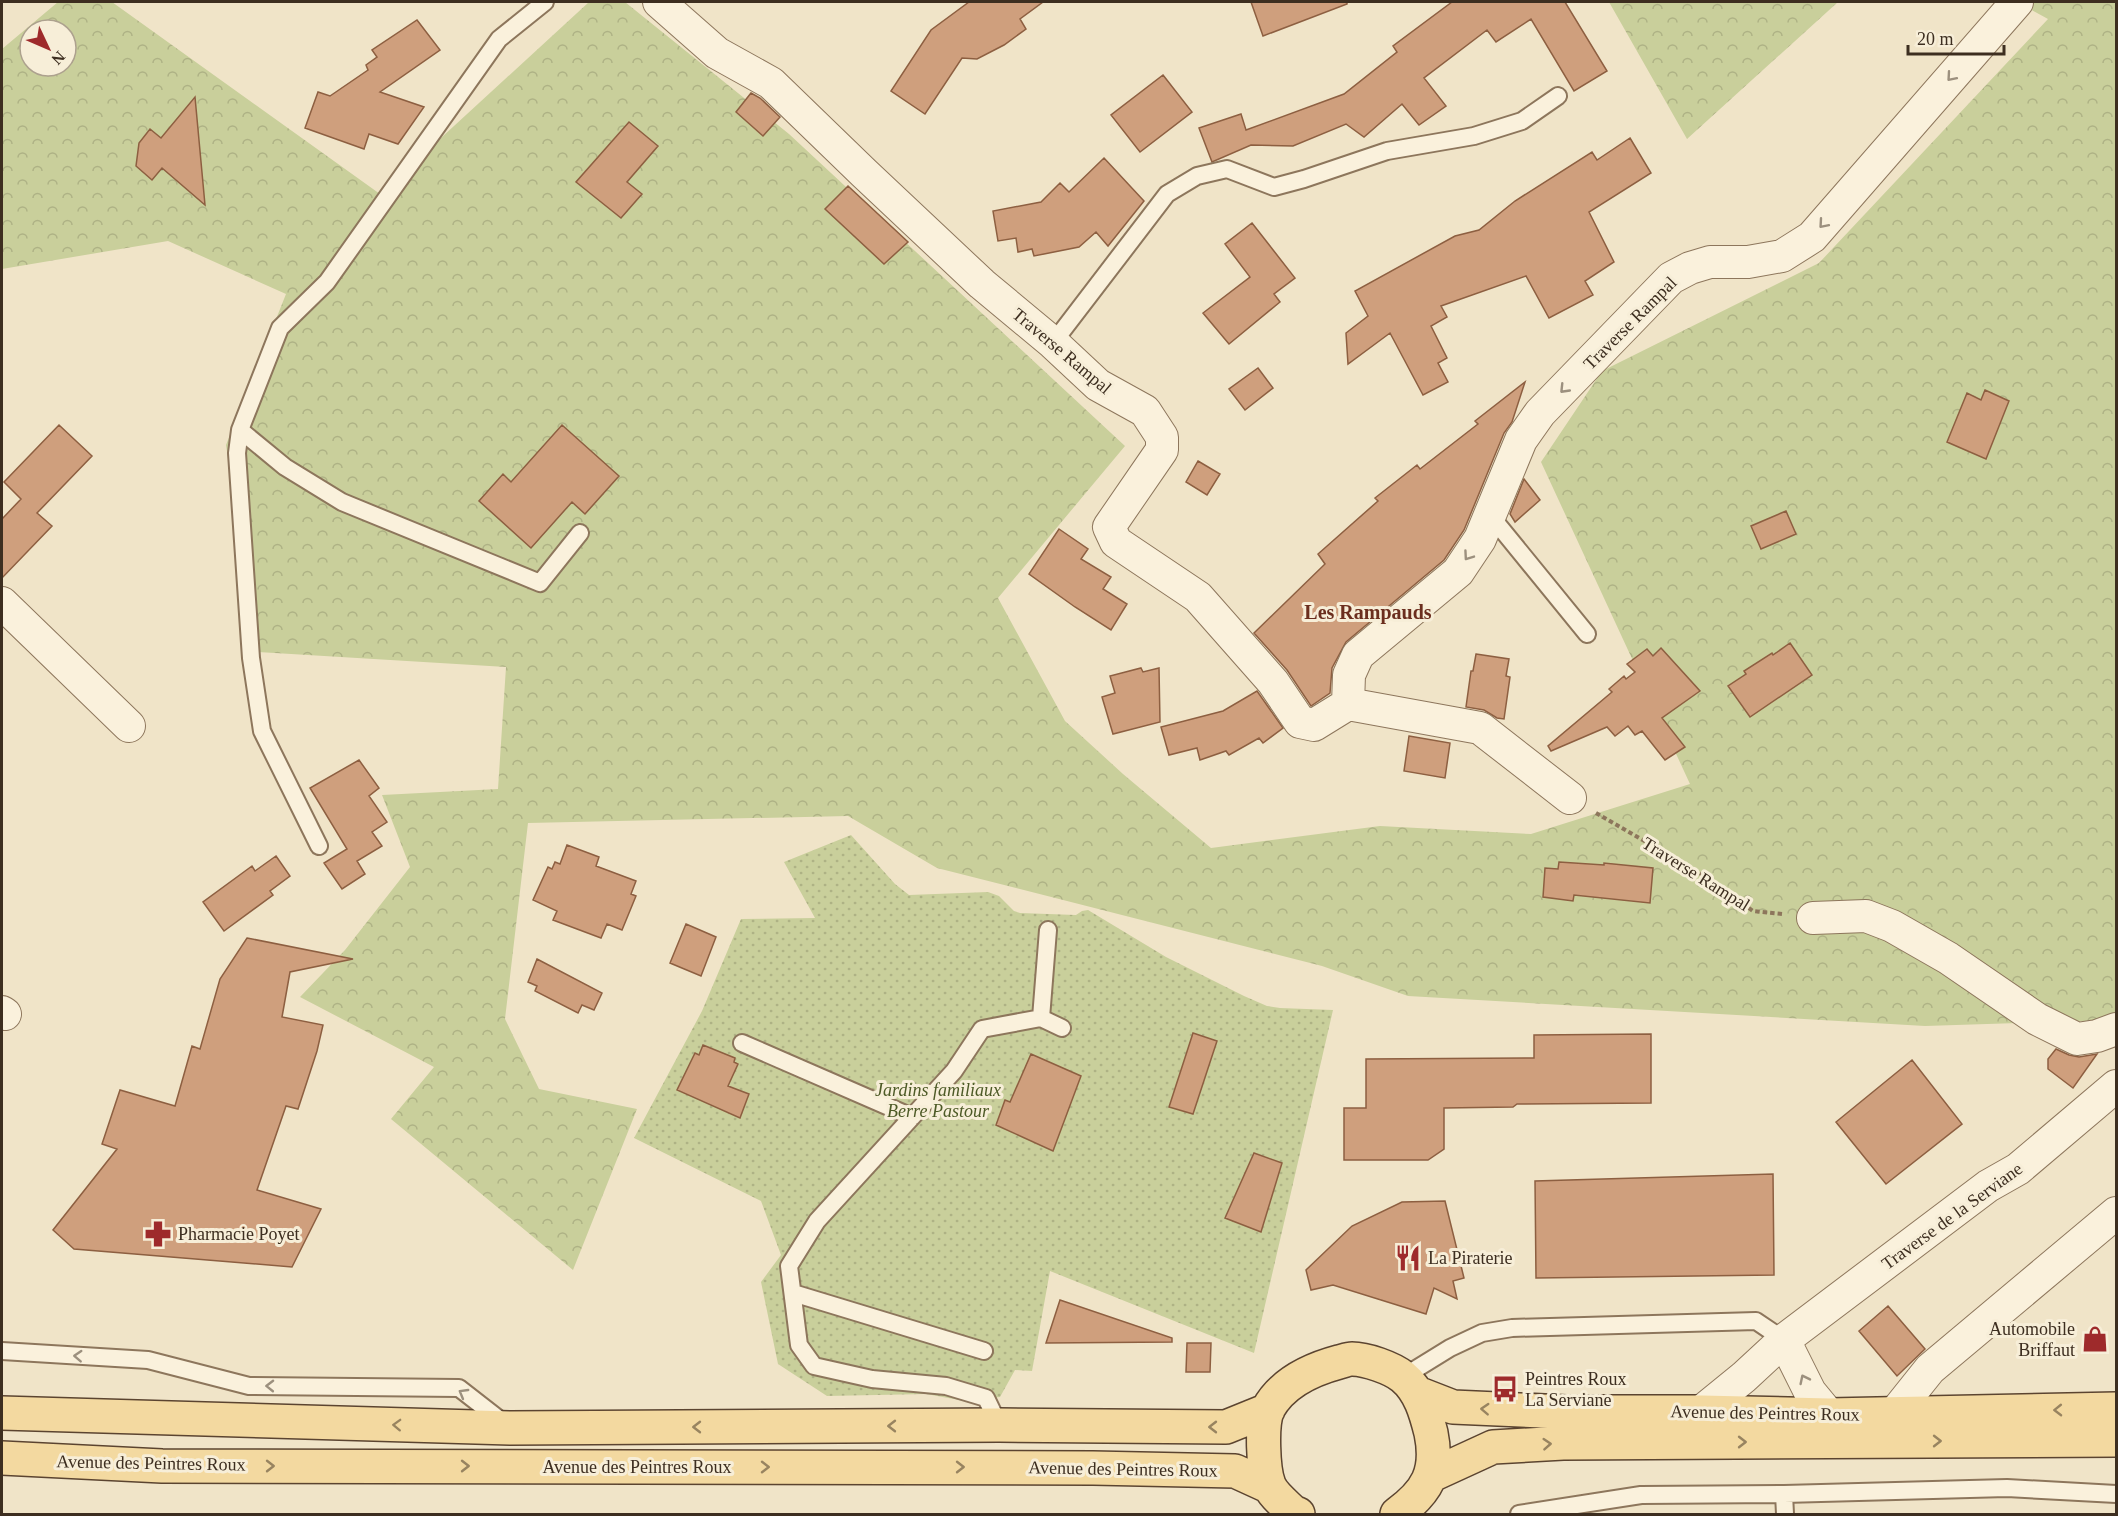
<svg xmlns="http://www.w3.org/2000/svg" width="2118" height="1516" font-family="Georgia,serif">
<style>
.forest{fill:url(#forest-crowns);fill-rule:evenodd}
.park{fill:url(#park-dots)}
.building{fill:#cf9f7d;stroke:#8d5f41;stroke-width:1.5}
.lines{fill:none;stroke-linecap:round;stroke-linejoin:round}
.lane-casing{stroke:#8d765c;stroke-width:20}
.street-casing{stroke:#8d765c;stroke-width:34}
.primary-casing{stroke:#5b4430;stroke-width:36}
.path{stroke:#8d765c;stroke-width:4;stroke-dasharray:4.5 3;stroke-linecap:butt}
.lane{stroke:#faf1dc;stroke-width:16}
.street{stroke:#faf1dc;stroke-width:32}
.primary{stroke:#f3d9a0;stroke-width:33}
.oneway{stroke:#9c907e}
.oneway2{stroke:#988460}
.labels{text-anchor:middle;stroke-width:6;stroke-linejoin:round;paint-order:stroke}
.street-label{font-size:18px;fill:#3d2e20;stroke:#f7eed8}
.park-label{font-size:18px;font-style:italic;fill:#4d5a26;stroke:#f7eed8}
.poi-label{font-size:18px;fill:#3d2e20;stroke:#f7eed8;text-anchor:start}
.neighbourhood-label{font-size:20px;font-weight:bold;fill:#6b2e1e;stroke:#f7eed8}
</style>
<defs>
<pattern id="forest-crowns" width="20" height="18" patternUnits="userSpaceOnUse" patternTransform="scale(1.5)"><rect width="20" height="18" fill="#c9cf9b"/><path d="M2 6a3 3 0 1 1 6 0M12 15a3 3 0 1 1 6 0" fill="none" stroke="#aeb285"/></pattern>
<pattern id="park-dots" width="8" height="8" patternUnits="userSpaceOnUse" patternTransform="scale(1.5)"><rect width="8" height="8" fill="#c9cf9b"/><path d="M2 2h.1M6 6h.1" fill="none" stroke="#aeb285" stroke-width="1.8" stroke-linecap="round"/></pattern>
</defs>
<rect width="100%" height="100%" fill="#f0e4c8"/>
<!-- forest -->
<path class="forest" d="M58 2H112L380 194 589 2H625L789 134 1125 446 998 598 1065 721 1123 774 1211 848 1380 826 1531 834 1690 784 1541 462 1602 371 1819 263 2048 19 2017 2H2116V1020L1925 1026 1408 996 1322 966 937 868 848 816 528 823 505 1019 539 1089 637 1109 573 1270 391 1119 434 1067 300 997 345 950 410 867 382 795 498 789 506 667 258 652 226 445 286 294 168 241 2 269V49ZM30 30H66V66H30Z
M1609 2H1838L1687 139Z"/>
<!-- park -->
<path class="park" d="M851 835 895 884 909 895 988 892 999 896 1014 911 1020 913 1076 915 1082 911 1088 910 1166 957 1244 996 1267 1006 1280 1008 1333 1010 1254 1353 1050 1271 1032 1371 1015 1370 1000 1397 965 1401 926 1394 827 1396 778 1364 761 1282 781 1255 761 1201 634 1138 702 1011 741 919 815 918 784 862Z"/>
<!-- building -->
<path class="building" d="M969 2H1043L1020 19 1026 29 1004 45 977 59 962 58 925 114 891 91 931 30Z
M1251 2H1347V4L1263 36Z
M1452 2H1565L1607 71 1574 91 1531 19 1496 42 1487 30 1424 78 1446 106 1419 125 1402 104 1364 137 1346 124 1293 146 1251 145 1212 162 1199 128 1241 114 1246 130 1344 94 1397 52 1393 46Z
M417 20 440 50 380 92 424 107 398 144 369 134 364 149 305 128 318 92 330 96 368 70 366 65 377 57 372 50Z
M1163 75 1192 112 1140 152 1111 115Z
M751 93 760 98 780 117 763 136 736 112Z
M195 97 205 205 162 168 152 180 136 166 139 143 150 129 161 138Z
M629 122 658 146 627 182 642 194 621 218 576 182Z
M1630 138 1651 173 1589 212 1614 262 1585 281 1593 295 1549 318 1526 276 1441 306 1447 317 1431 326 1447 358 1438 363 1448 382 1423 395 1390 333 1348 364 1346 333 1368 316 1355 291 1455 236 1479 230 1515 201 1592 152 1597 160Z
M1104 158 1144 201 1108 246 1096 232 1079 247 1034 256 1032 249 1018 252 1016 238 998 241 993 211 1041 202 1060 183 1069 192Z
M848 186 908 242 884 264 825 209Z
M1252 223 1295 278 1274 294 1280 302 1229 344 1203 313 1250 277 1225 244Z
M1258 368 1273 388 1245 410 1229 389Z
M1525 382 1512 422 1504 433 1464 530 1444 560 1346 642 1332 668 1330 693 1311 706 1287 670 1254 633 1325 564 1318 554 1378 501 1375 498 1417 465 1420 469 1478 424 1475 421Z
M1985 390 2009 401 1986 459 1947 442 1967 393 1981 400Z
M59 425 92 456 37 513 52 526 2 578V519L21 499 4 482Z
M562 425 619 476 585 514 572 502 531 548 479 501 503 474 511 482Z
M1198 461 1220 474 1207 495 1186 482Z
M1524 479 1540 500 1515 522 1510 514Z
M1786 511 1796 534 1761 549 1751 526Z
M1059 529 1088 549 1081 559 1111 577 1103 589 1127 604 1111 630 1075 607 1029 574Z
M1790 643 1812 675 1750 717 1728 686 1746 674 1744 671 1772 653 1773 655Z
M1661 648 1700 691 1662 718 1685 747 1665 760 1642 731 1635 735 1628 726 1615 736 1607 727 1551 751 1548 746 1612 692 1609 689 1624 676 1626 679 1635 672 1627 664 1647 649 1653 656Z
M1476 654 1509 659 1506 676 1510 677 1504 719 1497 718 1484 710 1466 707 1471 671H1473Z
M1141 668 1143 672 1159 668 1160 722 1113 734 1102 697 1115 693 1110 676Z
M1257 691 1283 728 1263 743 1259 738 1229 755 1226 751 1200 760 1197 748 1169 755 1161 727 1223 711Z
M1409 736 1450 743 1445 778 1404 771Z
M359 760 379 788 369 796 387 822 372 832 382 846 357 861 365 874 342 889 324 863 347 849 310 788Z
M567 845 599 857 596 866 636 881 631 894 636 896 622 930 607 924 601 938 553 920 557 911 533 900 548 867 552 869 555 862 560 864Z
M276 856 290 876 270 891 273 895 224 931 203 902 252 866 255 871Z
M1559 862 1604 865V863L1653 868 1650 903 1574 895 1573 901 1543 897 1545 868 1558 869Z
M686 924 716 937 701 976 670 963Z
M247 938 353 959 290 972 282 1017 323 1025 317 1051 298 1109 286 1106 257 1190 321 1209 292 1267 74 1249 53 1230 117 1149 102 1144 120 1090 175 1106 192 1046 200 1049 220 979Z
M537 959 602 993 594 1010 582 1005 578 1013 535 991 537 986 528 982Z
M1193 1033 1217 1041 1193 1114 1169 1107Z
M1651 1034V1103L1517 1104 1513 1107 1444 1108V1149L1428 1160H1344V1108H1366V1059L1534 1058V1035Z
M703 1045 735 1058 734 1062 738 1064 728 1086 749 1094 740 1118 677 1090 695 1053 699 1055Z
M2056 1049 2069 1055 2079 1057 2097 1054 2073 1088 2048 1069V1059Z
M1031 1054 1081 1076 1053 1151 996 1125 1005 1100 1010 1102Z
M1912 1060 1962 1124 1886 1184 1836 1122Z
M1254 1153 1282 1163 1261 1232 1225 1218Z
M1773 1174 1774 1275 1536 1278 1535 1181Z
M1445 1201 1464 1278 1453 1281 1457 1299 1434 1288 1426 1314 1333 1285 1311 1290 1306 1270 1352 1226 1402 1202Z
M1060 1300 1172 1338V1342L1046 1343Z
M1888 1306 1925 1349 1897 1376 1859 1331Z
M1187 1343H1211L1210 1372H1186Z"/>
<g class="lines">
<!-- lane casing -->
<g class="lane-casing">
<path id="lane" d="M1053 343 1167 194 1197 176 1227 169 1274 187 1304 179 1387 151 1474 136 1522 121 1558 96
M240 430 285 467 342 502 540 583 580 533
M1490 515 1587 634
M319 846 262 731 251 658 237 453 240 430 280 328 327 282 499 39 545 2
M1041 1018 1048 930
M742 1043 912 1117
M793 1293 984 1351
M2 1351 148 1360 249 1386 459 1388 504 1423
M1403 1377 1450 1348 1482 1333 1512 1328 1756 1321 1784 1340
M999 1425 986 1398 946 1386 872 1379 814 1366 799 1345 789 1266 817 1221 954 1071 982 1029 1041 1018 1062 1028
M1784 1494 2007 1488 2116 1494
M1519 1514 1641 1495 1784 1494 1785 1514"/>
</g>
<!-- street casing -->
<g class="street-casing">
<path id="street" d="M659 2 717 53 771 83 864 173 982 284 1053 343 1098 385 1145 411 1162 437V450L1109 527 1116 542 1198 597 1273 682 1300 722 1314 725 1348 704 1349 675 1358 655 1458 572 1480 539 1521 440 1540 413 1671 278 1690 268 1710 262H1748L1782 256 1812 237 2017 2
M2 603 129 726
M1348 704 1480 728 1570 798
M1813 918 1866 916 1892 926 1948 958 2037 1019 2077 1039 2097 1036 2116 1029
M2 1012 5 1014
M1784 1340 1810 1392 1829 1415
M1701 1412 1744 1377 1784 1340 1988 1186 2018 1169 2116 1086
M1894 1414 1930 1369 2116 1213"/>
</g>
<!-- primary casing -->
<g class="primary-casing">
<path id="primary" d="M1417 1393 1453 1407 1566 1412H1701L1829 1415 2116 1409
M2 1413 510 1428 999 1425 1226 1427 1268 1410
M2 1458 162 1466 1093 1468 1235 1471 1270 1487
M1432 1475 1493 1447 1563 1443 2116 1440
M1298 1514 1293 1512C1286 1505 1273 1495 1269 1485 1263 1469 1261 1424 1268 1409 1282 1383 1313 1369 1339 1362 1343 1361 1348 1359 1352 1359 1366 1359 1392 1368 1403 1377 1420 1391 1426 1413 1431 1433 1439 1472 1427 1492 1397 1514"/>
</g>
<!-- path -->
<path class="path" d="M1596 813 1708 878 1753 911 1782 914"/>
<!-- lane -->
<use href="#lane" class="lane"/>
<!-- street -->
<use href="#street" class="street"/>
<!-- primary -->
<use href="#primary" class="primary"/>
</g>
<!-- one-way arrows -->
<defs><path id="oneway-chevron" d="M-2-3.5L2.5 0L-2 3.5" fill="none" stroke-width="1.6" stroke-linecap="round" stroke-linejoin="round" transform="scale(1.5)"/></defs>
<g class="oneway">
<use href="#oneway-chevron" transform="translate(1951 77) rotate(131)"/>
<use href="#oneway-chevron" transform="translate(1823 224) rotate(131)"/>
<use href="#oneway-chevron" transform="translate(1564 389) rotate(134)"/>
<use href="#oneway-chevron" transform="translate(1468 556) rotate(125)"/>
<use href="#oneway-chevron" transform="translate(78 1356) rotate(-177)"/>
<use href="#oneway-chevron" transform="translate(1804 1379) rotate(-116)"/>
<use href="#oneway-chevron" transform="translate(270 1386) rotate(-179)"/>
<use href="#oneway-chevron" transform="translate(463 1393) rotate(-150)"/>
</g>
<g class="oneway2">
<use href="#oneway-chevron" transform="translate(1485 1409) rotate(-177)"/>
<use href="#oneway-chevron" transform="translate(2058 1410) rotate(179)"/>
<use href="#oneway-chevron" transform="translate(397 1425) rotate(-178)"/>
<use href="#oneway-chevron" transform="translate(892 1426) rotate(180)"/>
<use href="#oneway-chevron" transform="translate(697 1427) rotate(180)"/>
<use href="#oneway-chevron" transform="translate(1213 1427) rotate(-180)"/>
<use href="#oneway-chevron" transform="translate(1937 1441)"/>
<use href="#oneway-chevron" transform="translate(1742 1442)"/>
<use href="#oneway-chevron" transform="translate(1547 1444) rotate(-4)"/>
<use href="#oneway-chevron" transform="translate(270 1466)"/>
<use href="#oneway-chevron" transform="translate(465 1466)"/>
<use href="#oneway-chevron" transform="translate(765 1467)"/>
<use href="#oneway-chevron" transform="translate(960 1467)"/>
</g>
<!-- icons -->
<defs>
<g id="pharmacy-bare" transform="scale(2.07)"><path d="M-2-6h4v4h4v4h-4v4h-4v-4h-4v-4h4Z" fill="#9e2a2b" stroke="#f7eed8" stroke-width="2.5" paint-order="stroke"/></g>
<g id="restaurant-bare" transform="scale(2.07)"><path d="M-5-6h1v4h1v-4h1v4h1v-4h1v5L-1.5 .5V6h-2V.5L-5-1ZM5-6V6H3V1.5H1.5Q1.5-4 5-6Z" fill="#9e2a2b" stroke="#f7eed8" stroke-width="2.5" paint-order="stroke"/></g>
<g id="shop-bare" transform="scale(2.07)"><path d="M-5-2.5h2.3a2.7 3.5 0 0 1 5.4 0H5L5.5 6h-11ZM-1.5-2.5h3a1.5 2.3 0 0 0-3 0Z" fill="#9e2a2b" stroke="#f7eed8" stroke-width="2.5" paint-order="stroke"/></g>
<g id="bus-bare" transform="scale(2.07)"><path d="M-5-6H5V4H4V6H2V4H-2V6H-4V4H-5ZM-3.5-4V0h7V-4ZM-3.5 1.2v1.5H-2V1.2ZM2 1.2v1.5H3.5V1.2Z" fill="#9e2a2b" stroke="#f7eed8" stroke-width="2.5" paint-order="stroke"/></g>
</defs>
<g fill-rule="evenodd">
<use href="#pharmacy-bare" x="158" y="1234"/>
<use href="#restaurant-bare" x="1408" y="1258"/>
<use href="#shop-bare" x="2095" y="1339"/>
<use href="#bus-bare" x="1505" y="1389"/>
</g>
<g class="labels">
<!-- street labels -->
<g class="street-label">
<text transform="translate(1630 323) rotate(-45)" y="6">Traverse Rampal</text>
<text transform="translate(1062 351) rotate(40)" y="6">Traverse Rampal</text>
<text transform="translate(1696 874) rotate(32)" y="6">Traverse Rampal</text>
<text transform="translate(1952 1216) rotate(-36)" y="6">Traverse de la Serviane</text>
<text transform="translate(1765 1413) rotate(1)" y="6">Avenue des Peintres Roux</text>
<text transform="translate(151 1463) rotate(1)" y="6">Avenue des Peintres Roux</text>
<text x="637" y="1473">Avenue des Peintres Roux</text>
<text transform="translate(1123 1469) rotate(1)" y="6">Avenue des Peintres Roux</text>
</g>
<!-- park labels -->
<g class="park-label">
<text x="938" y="1096">Jardins familiaux<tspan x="938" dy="21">Berre Pastour</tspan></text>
</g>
<!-- poi labels -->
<g class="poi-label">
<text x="178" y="1240">Pharmacie Poyet</text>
<text x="1428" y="1264">La Piraterie</text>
<text x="2075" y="1335" text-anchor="end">Automobile<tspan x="2075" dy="21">Briffaut</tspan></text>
<text x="1525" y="1385">Peintres Roux<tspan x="1525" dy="21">La Serviane</tspan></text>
</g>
<!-- neighbourhood labels -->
<g class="neighbourhood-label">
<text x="1368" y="619">Les Rampauds</text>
</g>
</g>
<!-- border -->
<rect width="2118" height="1516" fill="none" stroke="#3d2e20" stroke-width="6"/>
<!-- north arrow -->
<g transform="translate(48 48) rotate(134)"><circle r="28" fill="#f7eed8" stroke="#ada18e" stroke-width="1.5"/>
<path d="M0-4.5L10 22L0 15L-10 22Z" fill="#9e2a2b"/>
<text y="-9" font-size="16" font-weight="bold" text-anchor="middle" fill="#3d2e20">N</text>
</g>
<!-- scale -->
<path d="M1908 45v9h96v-9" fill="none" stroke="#3d2e20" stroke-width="3"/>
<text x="1917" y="45" font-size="18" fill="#3d2e20" stroke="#f7eed8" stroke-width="4.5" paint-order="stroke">20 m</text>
</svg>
